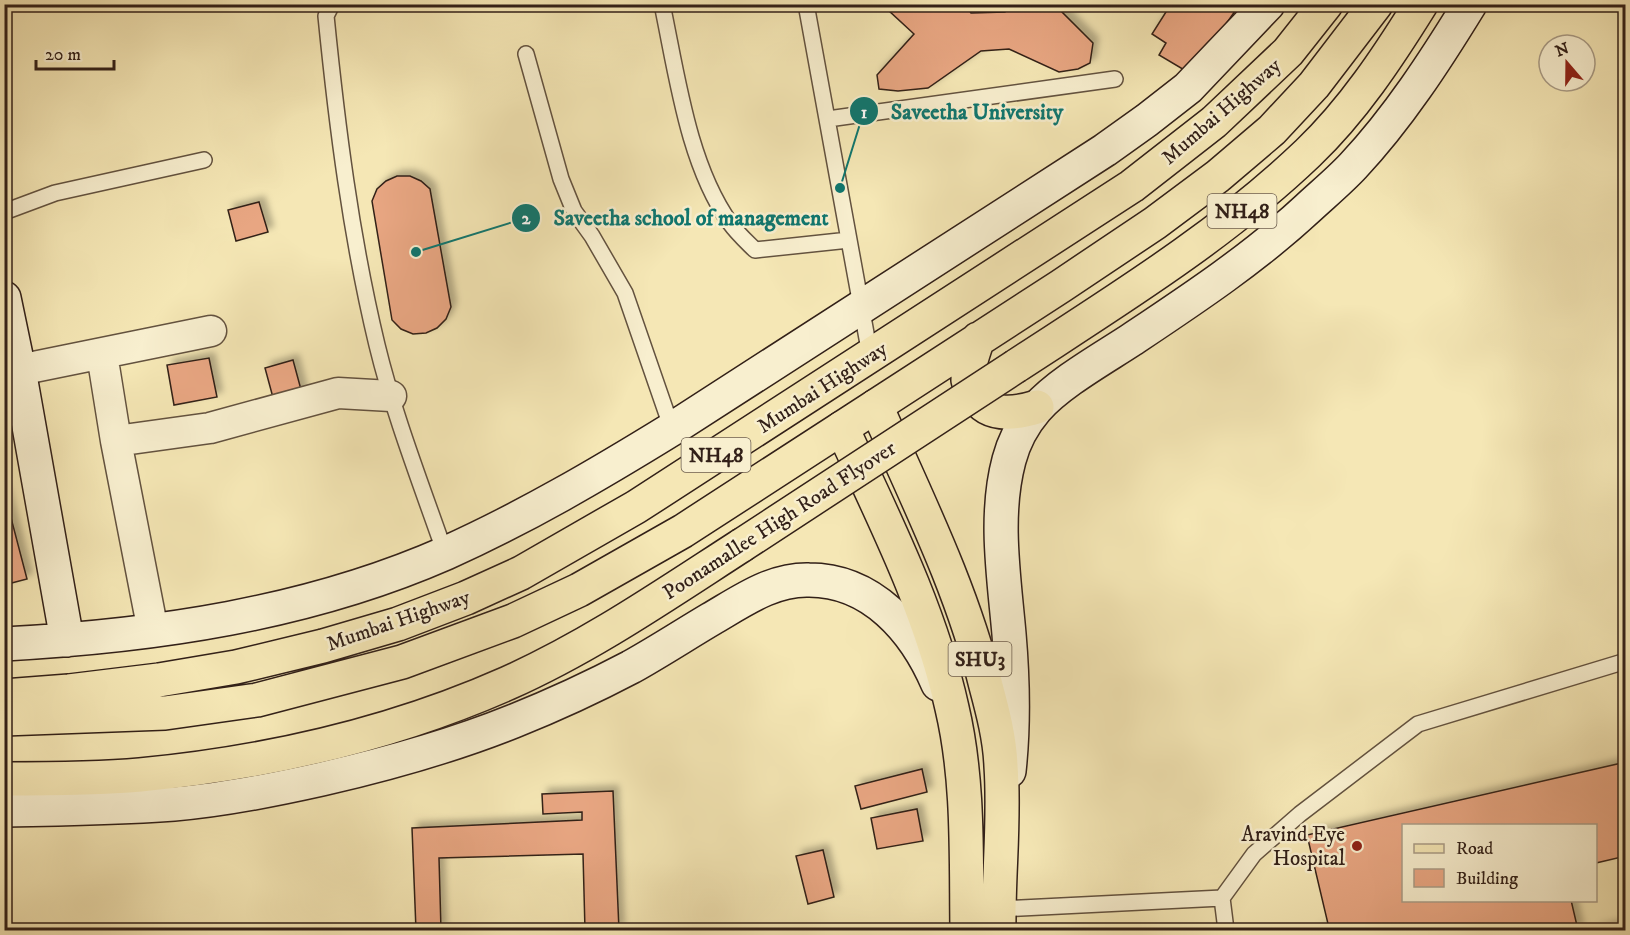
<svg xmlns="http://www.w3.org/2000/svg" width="1630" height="935" font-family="'IM FELL DW Pica',serif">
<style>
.building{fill:#e8a682;stroke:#322018;stroke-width:1.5;filter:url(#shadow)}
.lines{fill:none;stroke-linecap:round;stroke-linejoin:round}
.lane-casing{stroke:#63523f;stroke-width:18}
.street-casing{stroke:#63523f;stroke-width:33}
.secondary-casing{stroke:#322018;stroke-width:36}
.primary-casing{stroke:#322018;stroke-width:36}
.highway-casing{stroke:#322018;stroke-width:36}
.lane{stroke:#f8efcf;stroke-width:15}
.street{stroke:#f8efcf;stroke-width:30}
.secondary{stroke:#f8efcf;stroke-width:33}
.primary{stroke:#f5e7b5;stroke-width:33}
.highway{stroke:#f5e7b5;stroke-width:33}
.highway-bridge-casing{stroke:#322018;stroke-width:36;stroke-linecap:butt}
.highway-bridge{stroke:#f5e7b5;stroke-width:33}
.poi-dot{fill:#8f2418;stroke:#f8efcf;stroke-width:2}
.labels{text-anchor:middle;stroke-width:5;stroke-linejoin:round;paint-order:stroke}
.shield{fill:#f8efcf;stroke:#6d5e4f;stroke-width:1.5}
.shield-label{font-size:20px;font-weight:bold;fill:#322018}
.street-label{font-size:21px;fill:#322018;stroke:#f8efcf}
.poi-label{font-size:21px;fill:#322018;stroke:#f8efcf;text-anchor:end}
.leader{fill:none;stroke:#0f766e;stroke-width:2}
.callout-dot{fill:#0f766e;stroke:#f8efcf;stroke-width:2}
.mark-label{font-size:18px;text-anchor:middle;font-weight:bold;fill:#fff}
.callout-label{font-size:22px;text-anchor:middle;font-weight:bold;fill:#0f766e;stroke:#f8efcf;stroke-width:5;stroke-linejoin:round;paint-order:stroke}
</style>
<defs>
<filter id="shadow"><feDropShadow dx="5.5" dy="-5.5" stdDeviation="3" flood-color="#0004"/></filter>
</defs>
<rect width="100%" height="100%" fill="#f5e7b5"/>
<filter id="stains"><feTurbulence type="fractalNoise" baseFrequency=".00333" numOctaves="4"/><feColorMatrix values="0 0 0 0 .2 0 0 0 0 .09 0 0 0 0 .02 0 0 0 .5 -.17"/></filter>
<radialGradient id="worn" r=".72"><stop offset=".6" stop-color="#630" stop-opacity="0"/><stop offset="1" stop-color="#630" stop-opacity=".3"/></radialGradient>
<!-- building -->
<path class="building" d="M886 4H965L971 13 1005 12 1011 4H1061L1057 7 1093 43 1090 63 1078 69 1059 72 1009 49 981 51 928 88 898 91 879 89 877 75 914 34 887 9Z
M1171 4H1240L1191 74 1159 55 1166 43 1152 34Z
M397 176H410L421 181 430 189 451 307 446 319 437 328 426 333 413 334 401 329 392 320 372 201 377 189 386 181Z
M259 202 268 232 236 241 228 210Z
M209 358 217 397 174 405 167 365Z
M293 360 303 397 275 405 265 368Z
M4 491 27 579 4 585Z
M1626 762V856L1596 863V826H1404V900H1571L1578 930H1315L1329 928 1307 835Z
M922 769 927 792 861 809 855 786Z
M613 791 619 930H585L583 854 439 858 441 930H416L412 828 582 820V812L543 814 542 794Z
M917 809 923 841 877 849 871 818Z
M823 850 834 897 808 904 796 856Z
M1626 923V930H1594Z"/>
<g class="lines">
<!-- lane casing -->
<g class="lane-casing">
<path id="lane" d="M332 4 326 16C337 126 351 237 377 345 394 415 421 484 445 553
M662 4C677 75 688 164 730 223 737 233 747 242 755 250L849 240
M806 4 870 355
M526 54 561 179 574 211 592 236 625 293 672 429
M828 119 1115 79
M4 212 55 193 204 160
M999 909 1222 898
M1226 930 1222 898 1254 854 1300 814 1418 724 1626 661"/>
</g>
<!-- street casing -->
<g class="street-casing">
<path id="street" d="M102 354 116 441 153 631
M19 370 211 331
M116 441 210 428 338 393 391 396"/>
</g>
<!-- secondary casing -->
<g class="secondary-casing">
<path id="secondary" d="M4 298 19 370 67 640
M4 644C154 636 307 614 446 553 524 518 599 474 672 429L1105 150 1147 120 1188 88 1268 4
M1009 771C1014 725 1013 680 1009 634 1004 577 994 516 1009 460 1014 441 1024 423 1036 409 1059 383 1102 359 1131 340 1191 300 1253 259 1307 209 1322 195 1339 181 1353 166 1398 118 1435 61 1470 4
M4 810C61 809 118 808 174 804 224 800 273 790 322 779 387 764 452 746 514 721 554 705 593 687 631 667 658 652 684 635 711 619 742 601 772 579 809 580 872 580 915 630 938 684"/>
</g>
<!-- primary casing -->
<g class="primary-casing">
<path id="primary" d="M876 406C916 497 962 588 986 686 993 712 1000 739 1001 766 1005 821 998 876 999 930
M842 428C884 519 930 609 952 708 969 780 966 857 967 930"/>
</g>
<!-- highway casing -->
<g class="highway-casing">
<path id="highway" d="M978 339C973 353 968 366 968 380 969 385 971 389 974 393 987 418 1014 414 1037 407
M1016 366C1117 300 1220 237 1308 153 1353 110 1388 57 1421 4
M4 696 69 691 159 680 236 667 323 646 398 624 466 598 521 573 636 507 1132 186 1214 122 1288 52 1326 4
M4 719 165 713 257 700 402 662 513 621 579 590 683 531 1061 286 1155 223 1218 176 1272 130 1314 85 1376 4
M4 779C50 779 95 779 140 775 265 763 393 734 508 683 591 646 666 594 742 545"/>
</g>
<!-- lane -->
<use href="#lane" class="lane"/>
<!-- street -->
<use href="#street" class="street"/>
<!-- secondary -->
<use href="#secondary" class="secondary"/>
<!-- primary -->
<use href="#primary" class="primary"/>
<!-- highway -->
<use href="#highway" class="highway"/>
<!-- highway-bridge casing -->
<g class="highway-bridge-casing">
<path id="highway-bridge" d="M742 545 1016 366"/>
</g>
<!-- highway-bridge -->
<use href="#highway-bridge" class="highway-bridge"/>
</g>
<!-- markers -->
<circle class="poi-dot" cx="1357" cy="846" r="6"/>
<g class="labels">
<!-- shield labels -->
<g class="shield">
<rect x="1207.5" y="194" width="69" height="34" rx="4.5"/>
<rect x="681.5" y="438" width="69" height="34" rx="4.5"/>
<rect x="948.5" y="642" width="63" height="34" rx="4.5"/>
</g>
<g class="shield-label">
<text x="1242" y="218">NH48</text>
<text x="716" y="462">NH48</text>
<text x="980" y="666">SHU3</text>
</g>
<!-- street labels -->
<g class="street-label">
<text transform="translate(1221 111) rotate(-41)" y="7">Mumbai Highway</text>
<text transform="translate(822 387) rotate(-33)" y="7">Mumbai Highway</text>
<text transform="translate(779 520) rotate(-33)" y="7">Poonamallee High Road Flyover</text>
<text transform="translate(398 620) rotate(-19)" y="7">Mumbai Highway</text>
</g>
<!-- poi labels -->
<g class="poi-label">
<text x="1345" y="841">Aravind Eye<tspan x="1345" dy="24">Hospital</tspan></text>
</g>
</g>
<!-- callouts -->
<path class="leader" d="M840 188L864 111M416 252L526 218"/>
<g class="callout-dot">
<circle cx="840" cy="188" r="6"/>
<circle cx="416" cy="252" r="6"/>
<circle cx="864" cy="111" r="15"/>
<circle cx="526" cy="218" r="15"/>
</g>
<g class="mark-label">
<text x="864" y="118">1</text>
<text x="526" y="224">2</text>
</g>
<g class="callout-label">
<text x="977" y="119">Saveetha University</text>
<text x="691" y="225">Saveetha school of management</text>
</g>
<!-- margin -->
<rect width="1630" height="935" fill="none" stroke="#f5e7b5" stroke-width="24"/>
<rect x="6" y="6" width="1618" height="923" fill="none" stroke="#322018" stroke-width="3"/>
<rect x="12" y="12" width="1606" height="911" fill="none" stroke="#322018" stroke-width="1.5"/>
<!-- legend -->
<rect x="1402" y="824" width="195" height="78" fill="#f8efcf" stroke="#a99c86" stroke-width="1.5"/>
<rect x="1414" y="844" width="30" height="9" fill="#f5e7b5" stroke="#a99c86" stroke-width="1.5"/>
<text x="1456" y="854" font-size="18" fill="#322018">Road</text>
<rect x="1414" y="869" width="30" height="18" fill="#e8a682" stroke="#a99c86" stroke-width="1.5"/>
<text x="1456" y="884" font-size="18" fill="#322018">Building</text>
<!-- north arrow -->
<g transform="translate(1567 63) rotate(340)"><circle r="28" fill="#f8efcf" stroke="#a99c86" stroke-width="1.5"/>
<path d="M0-4.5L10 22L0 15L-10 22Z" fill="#8f2418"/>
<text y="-9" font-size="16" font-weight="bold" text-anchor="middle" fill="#322018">N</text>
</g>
<!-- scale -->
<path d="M36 60v9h78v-9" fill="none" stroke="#322018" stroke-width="3"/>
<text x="45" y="60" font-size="18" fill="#322018" stroke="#f8efcf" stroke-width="4.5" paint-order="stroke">20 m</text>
<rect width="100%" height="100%" filter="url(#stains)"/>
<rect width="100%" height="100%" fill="url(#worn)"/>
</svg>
